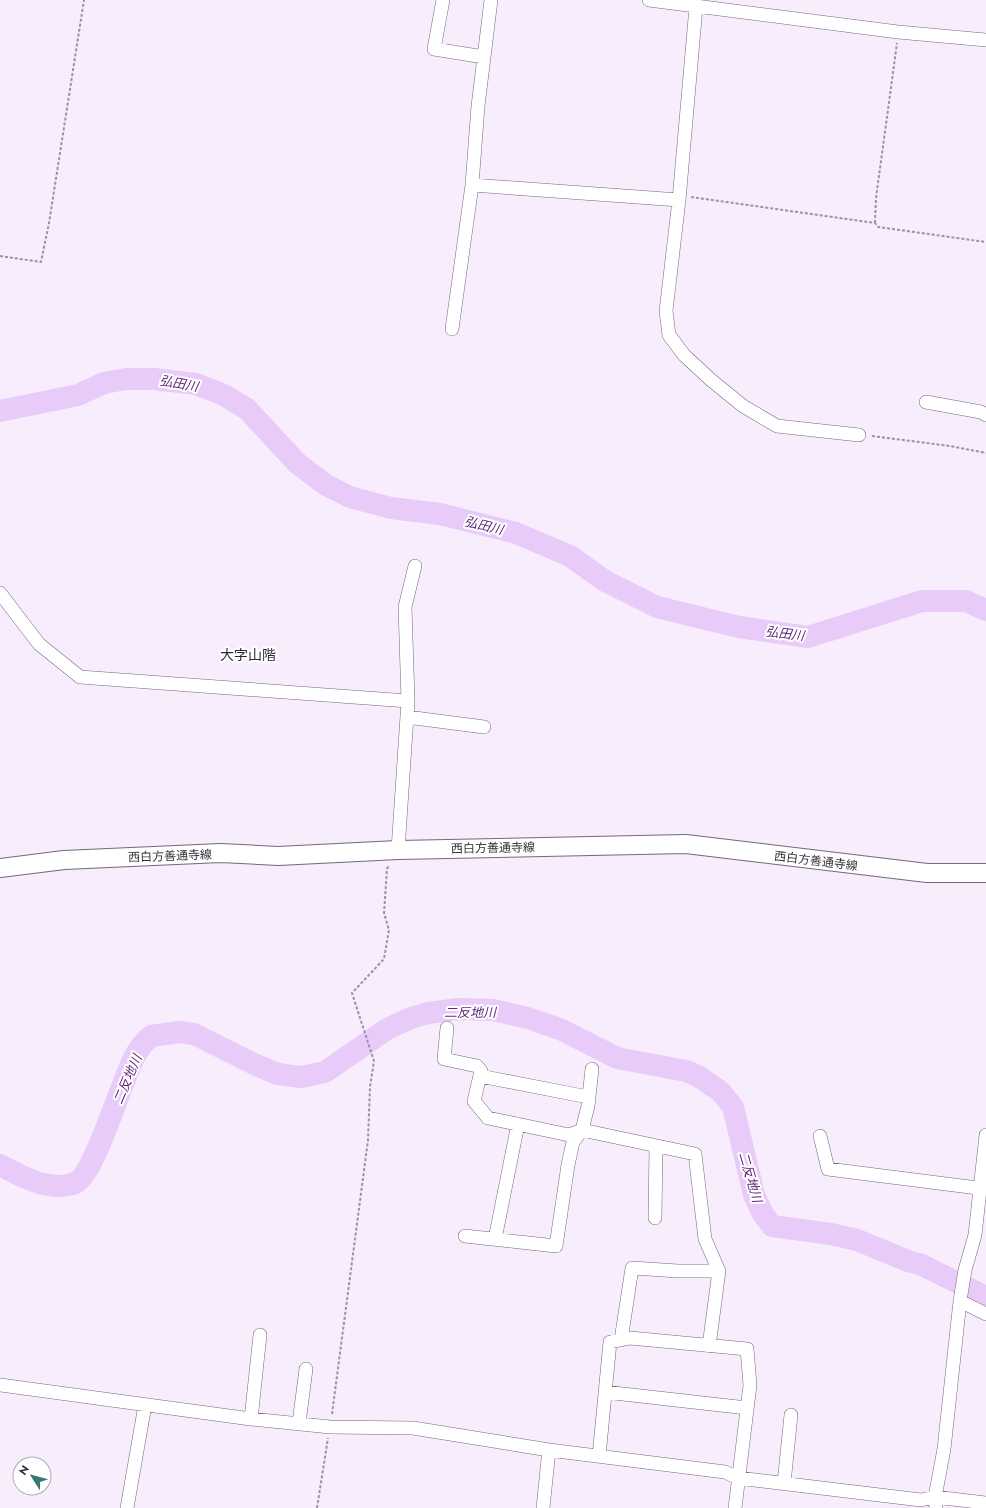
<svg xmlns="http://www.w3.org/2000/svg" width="986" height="1508" font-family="Jost,'Noto Sans JP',sans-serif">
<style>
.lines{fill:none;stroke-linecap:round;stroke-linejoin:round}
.river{stroke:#e9cbf9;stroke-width:22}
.street-casing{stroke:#746879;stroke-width:14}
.secondary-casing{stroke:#746879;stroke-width:20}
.path{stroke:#9a939f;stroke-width:2;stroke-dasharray:3 2;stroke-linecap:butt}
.street{stroke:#fff;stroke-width:13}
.secondary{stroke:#fff;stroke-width:18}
.labels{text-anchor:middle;stroke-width:4;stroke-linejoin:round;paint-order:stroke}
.street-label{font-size:12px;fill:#37323a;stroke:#fff}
.water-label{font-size:13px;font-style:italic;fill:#62257b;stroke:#fff}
.quarter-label{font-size:14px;fill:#322837;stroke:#fff}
</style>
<rect width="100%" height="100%" fill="#f7edfd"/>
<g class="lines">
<!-- river -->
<path class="river" d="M0 411 78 395 104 383 126 379H154L196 384 224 395 247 409 297 463 326 485 350 497 391 508 440 514 516 533 570 556 605 581 657 607 739 627 808 637 922 601H966L986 610
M0 1165C21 1176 50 1193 75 1183 95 1175 122 1078 136 1054 140 1047 145 1041 151 1036L179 1032 194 1034 254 1064 278 1074 301 1077 325 1072 387 1029 411 1018 428 1013 458 1009 493 1010 528 1018 562 1030 617 1058 686 1071 698 1076 721 1092 733 1107 754 1195 763 1214 772 1226 831 1234 857 1240 908 1261 922 1265 986 1297"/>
<!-- street casing -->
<g class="street-casing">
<path id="street" d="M443 0 434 49 484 57
M649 0 898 32 986 40
M696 7 679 200 666 311 669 335 684 355 711 380 743 406 777 426 859 435
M472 185 679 200
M452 329 472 185 478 106 491 0
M926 402 981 412 986 415
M0 593 39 644 80 677 408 701
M407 717 484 727
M398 850 408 701 405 607 415 566
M447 1028 444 1059 477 1066 481 1071 474 1101 488 1118 569 1135 582 1130 695 1154 705 1239 719 1271 709 1346
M480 1076 588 1097
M820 1136 828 1169 986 1189
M655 1218 656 1146
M465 1236 556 1246 568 1165 573 1142 582 1130 588 1106 592 1069
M495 1239 518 1124
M960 1301 986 1314
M621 1340 632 1268 678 1271H719
M0 1385 251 1419 330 1427 413 1428 549 1450 725 1472 738 1478 921 1500 935 1497 986 1503
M605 1392 747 1408
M251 1419 260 1335
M299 1423 306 1369
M599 1456 610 1342 630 1338 747 1349 750 1385 735 1508
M784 1483 791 1415
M127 1508 145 1405
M543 1508 549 1450
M936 1508 935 1497 944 1449 960 1301 965 1270 975 1235 986 1135"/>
</g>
<!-- secondary casing -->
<g class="secondary-casing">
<path id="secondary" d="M0 868 64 860 221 853 278 856 398 850 686 844 927 873H986"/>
</g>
<!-- path -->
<path class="path" d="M691 197 875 223 878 227 986 242
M875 223 876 198 897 43
M0 256 41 262 49 223 84 0
M872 436 950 446 986 453
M332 1414 368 1140 370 1087 374 1061 352 993 384 959 389 930 384 913 387 869 389 865
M317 1508 328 1438"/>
<!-- street -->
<use href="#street" class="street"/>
<!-- secondary -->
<use href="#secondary" class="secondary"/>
</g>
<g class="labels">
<!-- street labels -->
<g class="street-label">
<text transform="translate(493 848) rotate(-1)" y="4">西白方善通寺線</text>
<text transform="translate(170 856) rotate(-2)" y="4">西白方善通寺線</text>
<text transform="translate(816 861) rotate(7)" y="4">西白方善通寺線</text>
</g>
<!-- water labels -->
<g class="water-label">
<text transform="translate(179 383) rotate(10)" y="5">弘田川</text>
<text transform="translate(484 525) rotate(14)" y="5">弘田川</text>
<text transform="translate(785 633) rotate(7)" y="5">弘田川</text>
<text x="470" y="1017">二反地川</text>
<text transform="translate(127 1079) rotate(-67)" y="5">二反地川</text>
<text transform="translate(751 1177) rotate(74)" y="5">二反地川</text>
</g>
<!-- quarter labels -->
<g class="quarter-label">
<text x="248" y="660">大字山階</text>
</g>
</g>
<!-- north arrow -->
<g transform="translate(32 1476) rotate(306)"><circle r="19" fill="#ffffff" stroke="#afadb0"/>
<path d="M0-3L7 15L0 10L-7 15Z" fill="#357a70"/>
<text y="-6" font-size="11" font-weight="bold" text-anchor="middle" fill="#37323a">N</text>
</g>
</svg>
